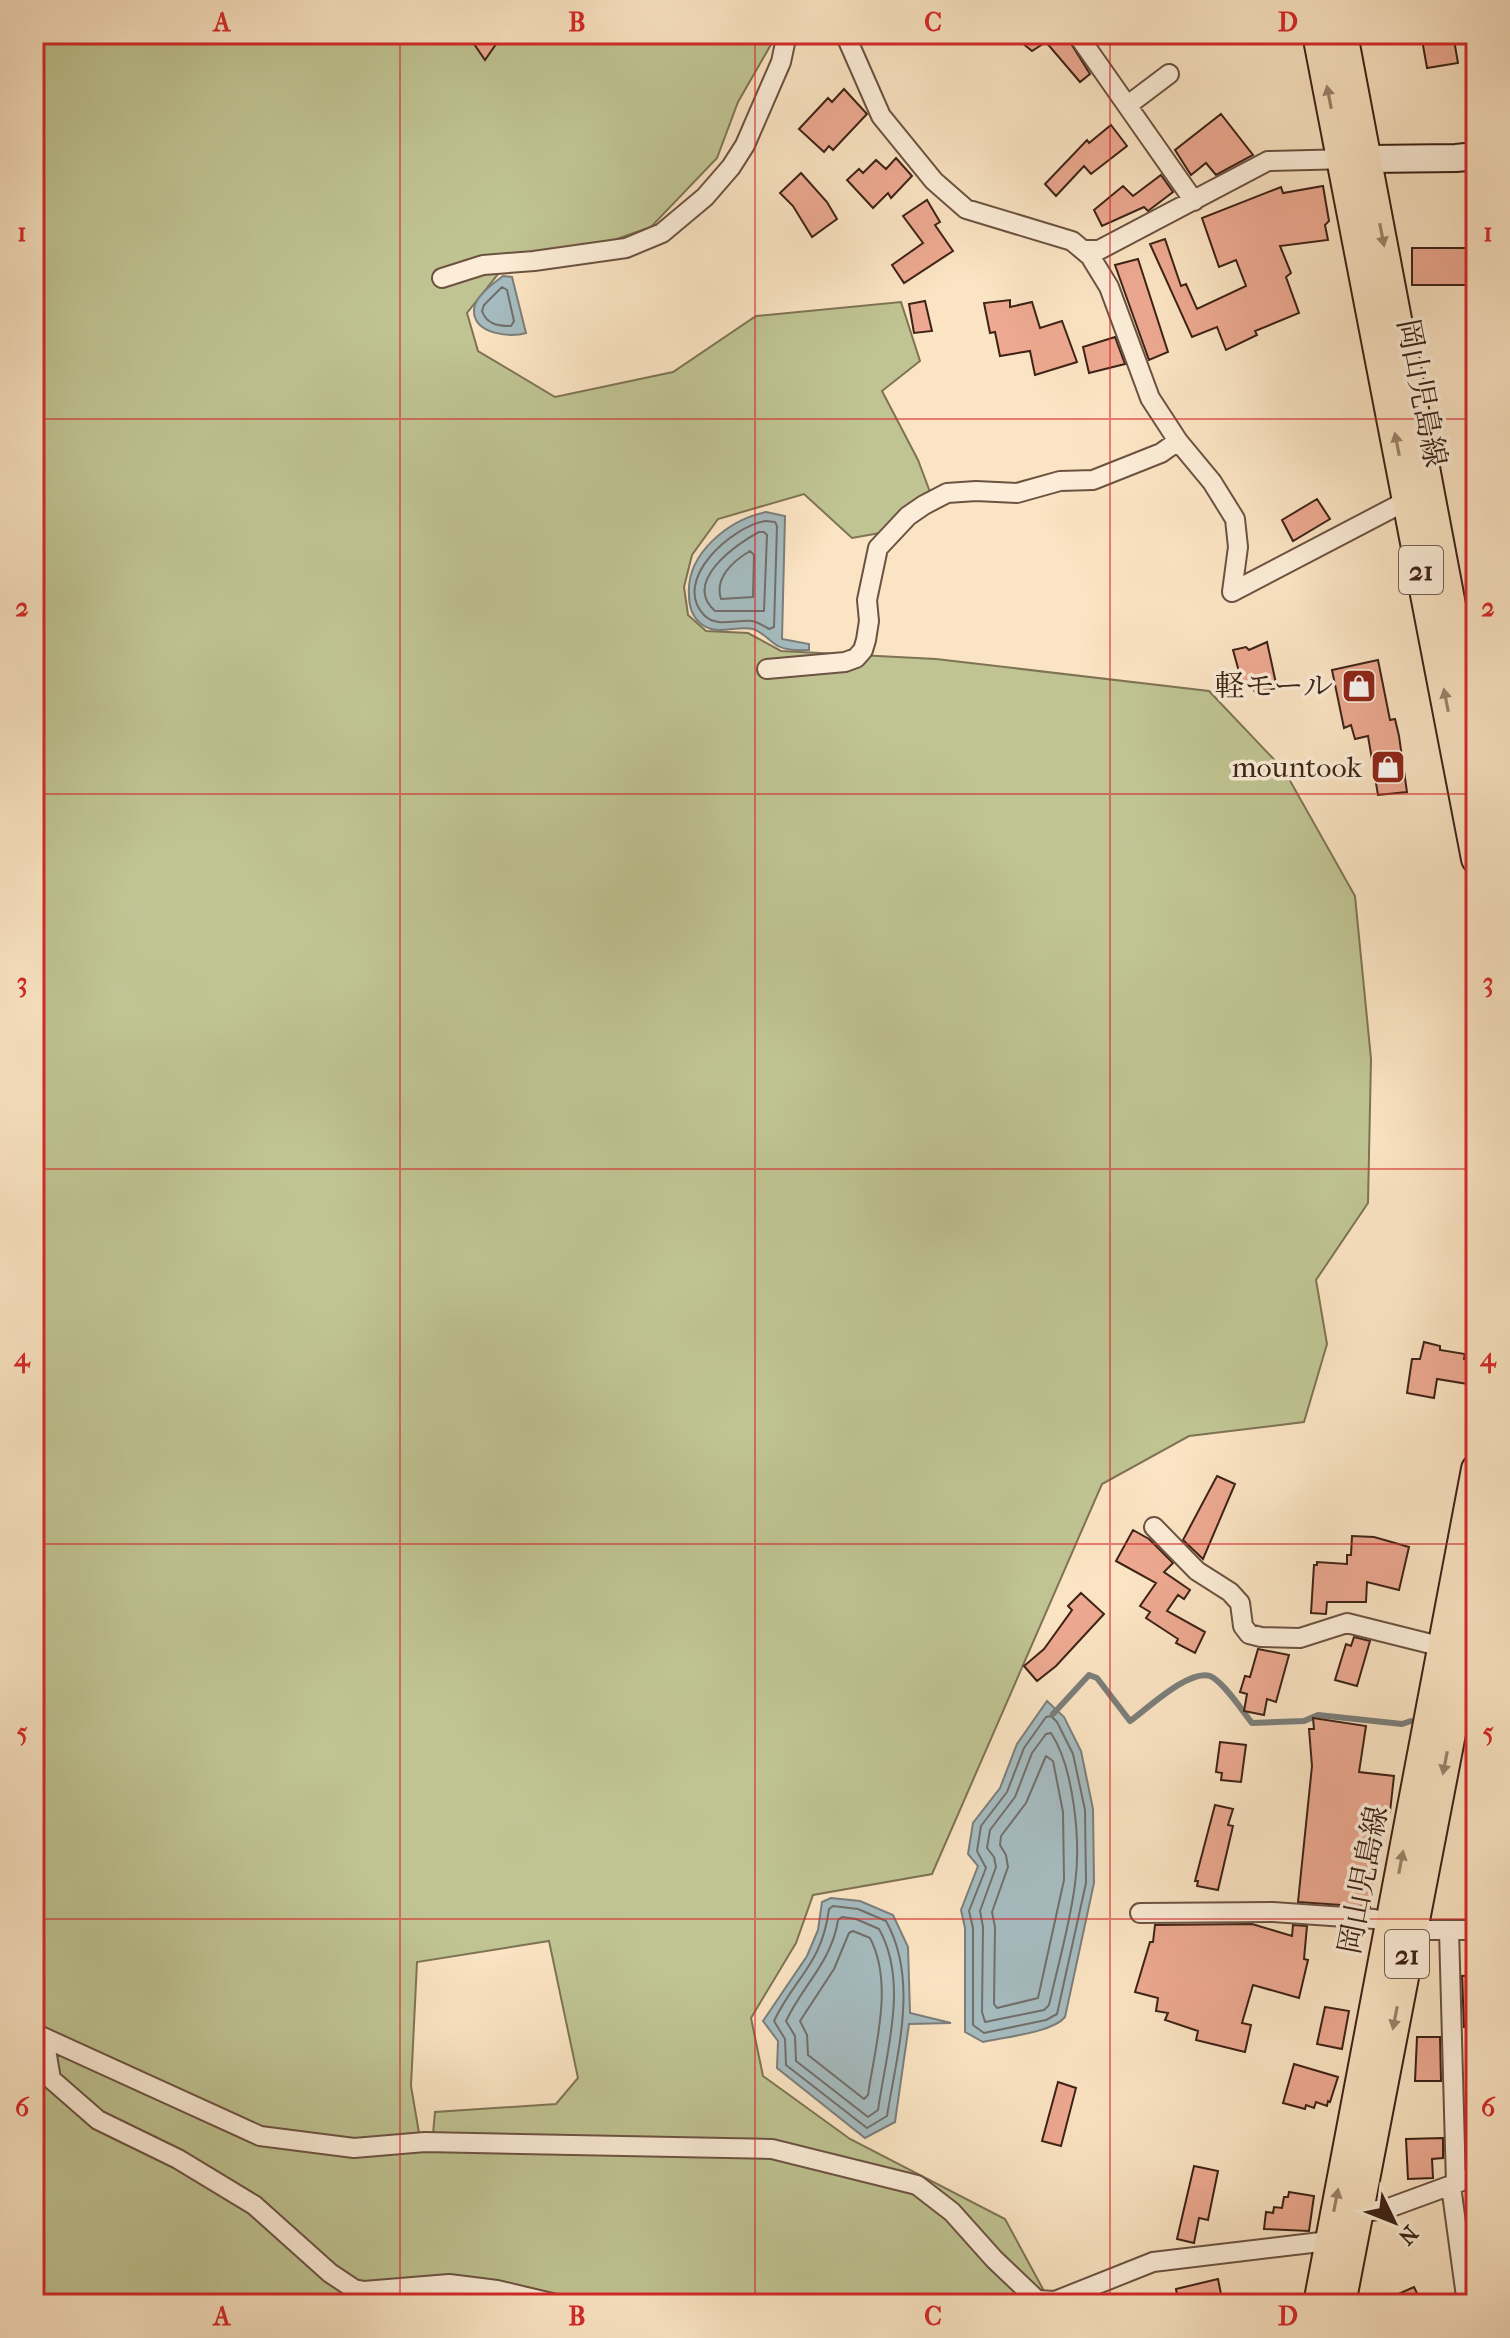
<svg xmlns="http://www.w3.org/2000/svg" width="1510" height="2338" font-family="'IM FELL French Canon','Noto Serif JP',serif">
<style>
.green{fill:#c0c493;stroke:#7e7354;stroke-width:2;fill-rule:evenodd}
.water{fill:#a5bbbf;stroke:#7b7e7b;stroke-width:2}
.lines{fill:none;stroke-linecap:round;stroke-linejoin:round}
.shore{stroke:#716e6a;stroke-width:2}
.stream{stroke:#7b7e7b;stroke-width:6}
.building{fill:#eda991;stroke:#3d2216;stroke-width:2}
.street-casing{stroke:#6c5241;stroke-width:22}
.secondary-casing{stroke:#3d2216;stroke-width:30}
.primary-casing{stroke:#3d2216;stroke-width:32}
.street{stroke:#fcedd8;stroke-width:18}
.secondary{stroke:#fcedd8;stroke-width:26}
.primary{stroke:#fbe4c3;stroke-width:28}
.oneway{fill:#9c836c}
.grid{fill:none;stroke:#d62828;stroke-width:2;stroke-opacity:0.55}
.labels{text-anchor:middle;stroke-width:7;stroke-linejoin:round;paint-order:stroke}
.shield{fill:#fcedd8;stroke:#765f50;stroke-width:2}
.shield-label{font-size:28px;font-weight:bold;fill:#3d2216}
.street-label{font-size:30px;fill:#3d2216;stroke:#fcedd8}
.poi-label{font-size:30px;fill:#3d2216;stroke:#fcedd8;text-anchor:end}
.neatline{fill:none;stroke:#d62828;stroke-width:3}
.grid-label{font-size:26px;text-anchor:middle;font-weight:bold;fill:#d62828}
</style>
<rect width="100%" height="100%" fill="#fbe4c3"/>
<filter id="stains"><feTurbulence type="fractalNoise" baseFrequency=".0025" numOctaves="4"/><feColorMatrix values="0 0 0 0 .2 0 0 0 0 .09 0 0 0 0 .02 0 0 0 .5 -.17"/></filter>
<radialGradient id="worn" r=".72"><stop offset=".6" stop-color="#630" stop-opacity="0"/><stop offset="1" stop-color="#630" stop-opacity=".3"/></radialGradient>
<!-- green -->
<path class="green" d="M34 34H777L738 102 717 158 651 227 591 248 499 273 467 313 478 351 555 397 673 372 756 316 901 302 920 361 882 391 918 460 930 492 880 533 852 538 804 494 718 519 692 555 684 587 688 615 706 631 748 633 781 651 936 659 1209 691 1284 770 1355 896 1371 1059 1368 1203 1316 1280 1327 1344 1304 1422 1189 1436 1102 1484 932 1874 813 1895 796 1943 751 2018 763 2076 850 2139 1005 2219 1051 2304H34ZM549 1941 578 2078 556 2104 435 2112 433 2134 419 2133 411 2086 417 1962Z"/>
<!-- water -->
<path class="water" d="M503 276 512 277 526 333C510 338 473 334 474 310 474 297 494 283 503 276Z
M766 512 785 516 782 639 809 644V650C799 650 787 651 778 646 770 642 763 632 753 629 735 625 716 637 700 623 692 616 689 605 689 595 686 554 728 520 766 512Z
M1047 1701 1064 1717 1081 1751 1093 1809 1094 1883 1065 2017C1052 2033 1003 2037 983 2042L965 2032V1928L961 1910 978 1866 968 1854 973 1823 1000 1788 1017 1744Z
M831 1898 860 1901 893 1915 908 1947 910 2013 951 2023 909 2024 895 2122 865 2138 777 2068 778 2041 763 2021 807 1956 818 1930 822 1902Z"/>
<g class="lines">
<!-- shore -->
<path class="shore" d="M502 287 507 290 514 321 511 326C499 326 487 325 482 311L484 305Z
M766 521 775 522 777 526 774 627 769 629C764 626 758 622 752 621 737 619 716 628 704 615 671 580 732 526 766 521Z
M759 532H764L767 535 764 611H715C682 582 736 544 759 532Z
M750 551 754 555 753 597 721 599C714 578 733 561 750 551Z
M1051 1716 1057 1722 1073 1754 1085 1810 1086 1883 1057 2014 1046 2020 984 2033 973 2025V1928L969 1911 986 1868 977 1851 981 1826 1007 1792 1024 1748 1046 1717Z
M1051 1733C1074 1768 1081 1842 1075 1884 1070 1924 1058 1965 1049 2005L1044 2010 985 2022 982 2012 983 1927 980 1911 996 1867 994 1857 987 1848 990 1830 1015 1797 1032 1753 1046 1734Z
M1046 1756 1053 1761 1063 1812 1064 1880 1038 1998 997 2008 994 2004 995 1927 992 1912 1008 1867 1006 1855 1000 1845 1001 1836 1026 1803Z
M833 1906 858 1909 886 1921C919 1980 897 2053 887 2116L867 2128 786 2065 785 2039 774 2021C795 1977 822 1964 829 1909Z
M842 1917 856 1919 879 1929C909 1982 886 2053 878 2110L868 2117 796 2061 795 2036 786 2021C803 1985 832 1961 838 1920Z
M853 1931 870 1938C894 1984 875 2046 868 2095L864 2099 808 2055 807 2035 800 2021 834 1969 849 1933Z"/>
<!-- stream -->
<path class="stream" d="M1053 1714 1089 1675 1097 1678 1130 1721C1147 1709 1189 1669 1210 1676 1223 1681 1243 1712 1252 1723L1304 1721 1318 1715 1402 1724 1411 1721"/>
</g>
<!-- building -->
<path class="building" d="M498 34H503L485 60 474 44Z
M1011 34H1065L1090 74 1080 82 1046 42 1032 51Z
M1421 34H1453L1458 63 1427 68Z
M844 89 867 114 833 150 829 146 824 152 799 129 828 98 832 102Z
M1221 114 1253 155 1216 175 1206 163 1191 175 1175 150Z
M1111 125 1127 146 1091 174 1084 166 1056 196 1045 184 1087 140 1089 143Z
M896 158 912 176 891 198 888 193 873 208 847 180 859 169 863 173 876 160 886 169Z
M801 173 827 202 837 219 812 237 793 206 780 193Z
M1161 175 1173 192 1148 211 1144 207 1102 226 1094 210 1123 186 1133 196Z
M1323 186 1329 221 1325 225 1328 240 1280 246 1291 273 1286 277 1299 313 1255 331 1257 335 1226 350 1217 327 1192 337 1150 244 1165 239 1181 286 1186 284 1197 309 1246 286 1236 260 1219 267 1202 218 1281 187 1283 193Z
M927 200 940 222 935 225 953 251 904 283 892 265 923 243 903 216Z
M1412 248H1476V285H1412Z
M1138 259 1168 352 1149 360 1115 265Z
M1010 300V307L1032 302 1040 328 1062 321 1077 362 1035 375 1030 351 1000 356 995 332 990 333 984 303Z
M925 301 932 331 914 333 909 304Z
M1115 337 1125 364 1089 373 1083 347Z
M1317 499 1330 519 1293 541 1282 520Z
M1267 642 1277 688 1255 692 1252 684 1243 686 1233 650 1246 647 1249 650Z
M1378 660 1390 720 1395 719 1399 736 1407 792 1378 795 1368 736 1355 739 1351 725 1344 728 1332 670Z
M1424 1342 1440 1346V1350L1465 1354 1464 1359 1472 1360 1468 1384 1437 1379 1434 1398 1407 1393 1412 1359H1420Z
M1217 1476 1235 1484 1203 1559 1183 1540Z
M1133 1530 1149 1539 1173 1563 1164 1572 1190 1590 1184 1599 1178 1595 1167 1611 1205 1632 1195 1653 1176 1643 1178 1639 1146 1618 1150 1612 1140 1606 1156 1583 1116 1561Z
M1352 1536 1374 1537 1409 1547 1399 1590 1367 1582 1366 1602H1327L1326 1614 1311 1613 1314 1565H1317V1562L1347 1564V1555H1351Z
M1081 1593 1104 1614 1056 1666 1037 1681 1024 1666 1044 1649 1072 1610 1068 1606Z
M1354 1637 1370 1641 1357 1686 1335 1680 1346 1644 1351 1646Z
M1258 1649 1289 1655 1276 1702 1267 1699 1264 1715 1244 1711 1247 1694 1240 1692 1245 1676 1250 1677Z
M1313 1718 1366 1726 1359 1772 1394 1776 1390 1812 1377 1811 1370 1907 1298 1902 1312 1766 1309 1729H1314Z
M1220 1742 1246 1745 1241 1782 1221 1780 1222 1773 1216 1772Z
M1215 1805 1233 1809 1228 1825 1233 1826 1218 1890 1197 1886 1198 1881H1195Z
M1252 1924 1292 1936 1293 1925 1307 1926 1304 1959 1308 1960 1299 1998 1253 1985 1242 2023 1251 2025 1245 2052 1196 2040 1198 2031 1165 2020 1168 2013 1156 2011 1158 1998 1135 1992 1150 1942H1153L1155 1925Z
M1476 1975V2026L1464 2027 1462 1976Z
M1325 2007 1349 2011 1342 2049 1317 2044Z
M1417 2037H1440L1441 2081H1415Z
M1294 2064 1338 2077 1330 2102 1328 2101 1327 2106 1316 2102 1314 2108 1306 2105 1305 2109 1283 2103Z
M1058 2082 1076 2088 1061 2146 1042 2141Z
M1443 2138V2158L1432 2159 1433 2178 1408 2179 1406 2139Z
M1194 2166 1218 2171 1208 2220 1199 2218 1194 2243 1177 2239Z
M1289 2192 1314 2196 1309 2231 1264 2229 1266 2212 1273 2213 1274 2207 1282 2208 1284 2197H1288Z
M1218 2279 1221 2294 1219 2304H1165V2297L1177 2295 1176 2289Z
M1414 2287 1422 2304H1376Z"/>
<g class="lines">
<!-- street casing -->
<g class="street-casing">
<path id="street" d="M845 34 881 116 934 181 966 209 1072 241 1090 256 1109 287 1150 398 1178 441 1212 482 1235 519 1238 547 1232 592 1408 500
M1077 34 1194 201
M1128 105 1169 74
M1086 250H1099L1268 161 1349 159
M442 278 483 265 534 261 626 248 662 233 705 197 731 167 745 145 781 62 787 34
M767 669 845 662 856 658 863 650 866 640 869 621 867 600 878 548 908 516 924 505 947 493 976 491 1017 493 1060 481 1093 480 1161 453 1178 441
M1154 1527 1197 1571 1230 1592 1240 1603 1243 1626 1249 1634 1261 1637 1300 1638 1347 1623 1451 1649
M1444 1715 1467 1719 1476 1717
M1140 1913 1273 1912 1374 1919 1427 1930H1476
M1449 1930 1456 2184
M34 2033 260 2136 354 2148 425 2142 772 2149 917 2185 952 2212 994 2259 1037 2300 1055 2301 1153 2262 1337 2240
M44 2038 51 2079 98 2120 178 2159 254 2205 330 2273 354 2289 364 2291 449 2284 497 2290 556 2304
M1451 2186 1467 2304
M1358 2208 1371 2211 1386 2209 1476 2176"/>
</g>
<!-- secondary casing -->
<g class="secondary-casing">
<path id="secondary" d="M1368 159 1456 158 1476 156"/>
</g>
<!-- primary casing -->
<g class="primary-casing">
<path id="primary" d="M1317 34 1476 859
M1343 34 1476 737
M1318 2304 1476 1469
M1341 2304 1476 1604"/>
</g>
<!-- street -->
<use href="#street" class="street"/>
<!-- secondary -->
<use href="#secondary" class="secondary"/>
<!-- primary -->
<use href="#primary" class="primary"/>
</g>
<!-- one-way arrows -->
<defs><path id="oneway-solid" d="M-6-.8H1V-3.2L6.5 0L1 3.2V.8H-6Z" transform="scale(2)"/></defs>
<g class="oneway">
<use href="#oneway-solid" transform="translate(1329 97) rotate(-101)"/>
<use href="#oneway-solid" transform="translate(1382 235) rotate(79)"/>
<use href="#oneway-solid" transform="translate(1397 444) rotate(-101)"/>
<use href="#oneway-solid" transform="translate(1446 700) rotate(-101)"/>
<use href="#oneway-solid" transform="translate(1445 1763) rotate(101)"/>
<use href="#oneway-solid" transform="translate(1401 1862) rotate(-79)"/>
<use href="#oneway-solid" transform="translate(1395 2018) rotate(101)"/>
<use href="#oneway-solid" transform="translate(1336 2200) rotate(-79)"/>
</g>
<!-- grid -->
<path class="grid" d="M400 34V2304M755 34V2304M1110 34V2304M34 419H1476M34 794H1476M34 1169H1476M34 1544H1476M34 1919H1476"/>
<!-- icons -->
<defs>
<g id="shop-square" transform="scale(1.8)"><rect x="-9" y="-9" width="18" height="18" rx="4" fill="#8f2418" stroke="#fcedd8"/><path d="M-5-2.5h2.3a2.7 3.5 0 0 1 5.4 0H5L5.5 6h-11ZM-1.5-2.5h3a1.5 2.3 0 0 0-3 0Z" fill="#fff"/></g>
</defs>
<g fill-rule="evenodd">
<use href="#shop-square" x="1359" y="686"/>
<use href="#shop-square" x="1388" y="767"/>
</g>
<g class="labels">
<!-- shield labels -->
<g class="shield">
<rect x="1399" y="546" width="44" height="48" rx="6"/>
<rect x="1385" y="1930" width="44" height="48" rx="6"/>
</g>
<g class="shield-label">
<text x="1421" y="580">21</text>
<text x="1407" y="1964">21</text>
</g>
<!-- street labels -->
<g class="street-label">
<text transform="translate(1422 393) rotate(79)" y="10">岡山児島線</text>
<text transform="translate(1363 1880) rotate(-79)" y="10">岡山児島線</text>
</g>
<!-- poi labels -->
<g class="poi-label">
<text x="1333" y="696">軽モール</text>
<text x="1362" y="777">mountook</text>
</g>
</g>
<!-- margin -->
<rect width="1510" height="2338" fill="none" stroke="#fbe4c3" stroke-width="88"/>
<!-- north arrow -->
<g transform="translate(1394 2222) rotate(133)" stroke="#fcedd8" stroke-width="6" paint-order="stroke">
<path d="M0-6L14 30L0 20L-14 30Z" fill="#3d2216"/>
<text y="-12" font-size="22" font-weight="bold" text-anchor="middle" fill="#3d2216">N</text>
</g>
<rect x="44" y="44" width="1422" height="2250" class="neatline"/>
<g class="grid-label">
<text x="222" y="31">A</text>
<text x="577" y="31">B</text>
<text x="933" y="31">C</text>
<text x="1288" y="31">D</text>
<text x="22" y="241">1</text>
<text x="1488" y="241">1</text>
<text x="22" y="616">2</text>
<text x="1488" y="616">2</text>
<text x="22" y="991">3</text>
<text x="1488" y="991">3</text>
<text x="22" y="1366">4</text>
<text x="1488" y="1366">4</text>
<text x="22" y="1741">5</text>
<text x="1488" y="1741">5</text>
<text x="22" y="2116">6</text>
<text x="1488" y="2116">6</text>
<text x="222" y="2325">A</text>
<text x="577" y="2325">B</text>
<text x="933" y="2325">C</text>
<text x="1288" y="2325">D</text>
</g>
<rect width="100%" height="100%" filter="url(#stains)"/>
<rect width="100%" height="100%" fill="url(#worn)"/>
</svg>
